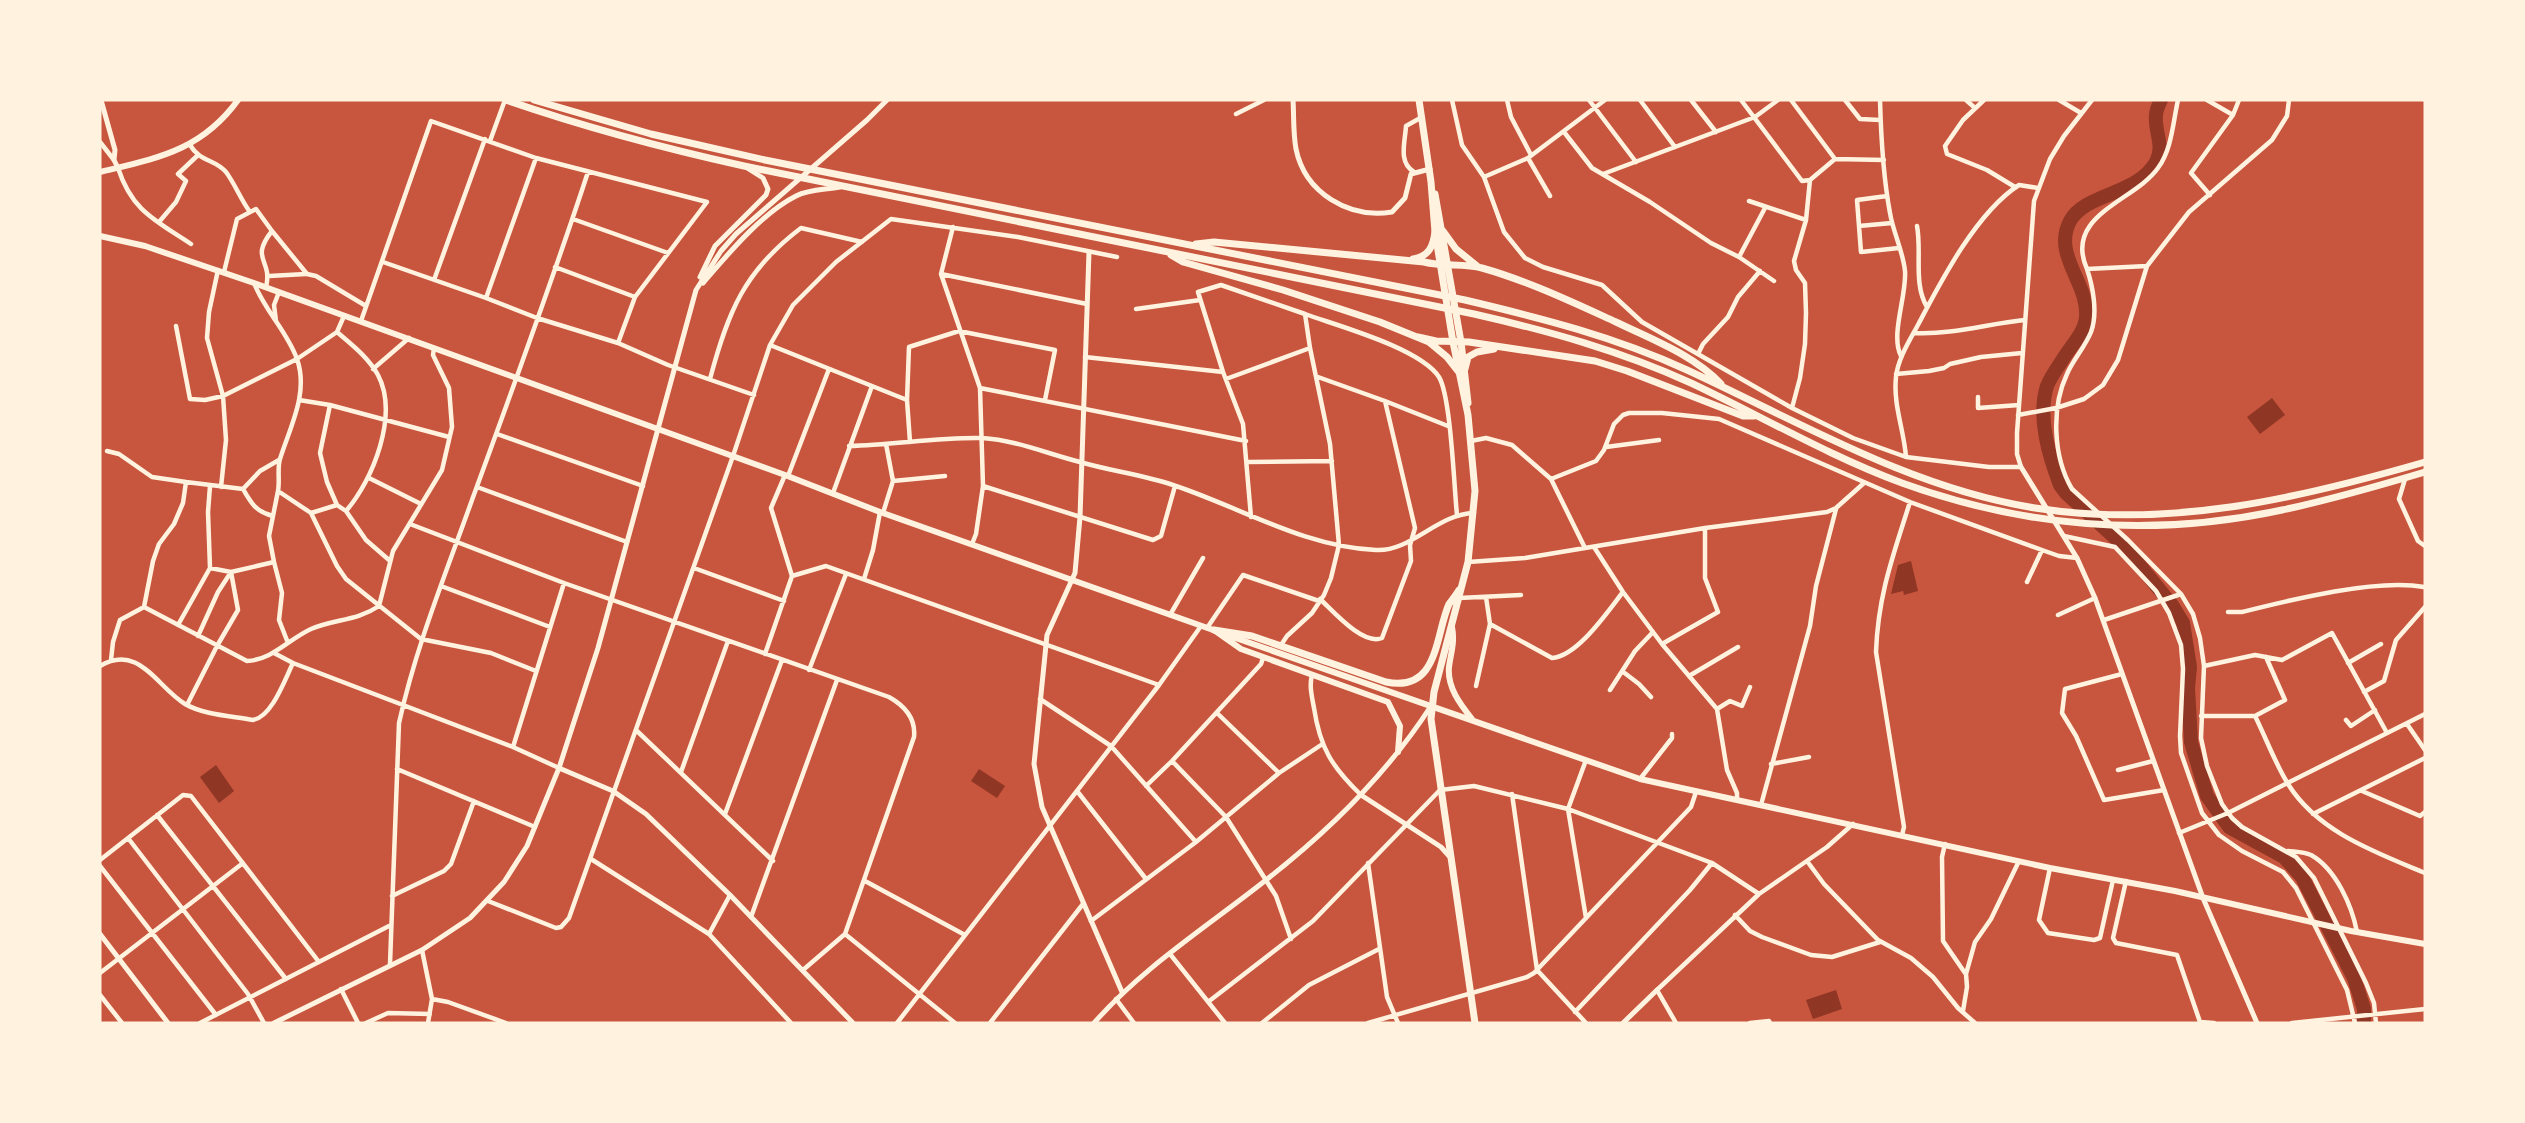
<svg xmlns="http://www.w3.org/2000/svg" width="2525" height="1123" font-family="Figtree,sans-serif">
<style>
.water{fill:#8f3625}
.lines{fill:none;stroke-linecap:round;stroke-linejoin:round}
.river{stroke:#8f3625;stroke-width:14}
.minor{stroke:#fff3e0;stroke-width:4.5}
.tertiary{stroke:#fff3e0;stroke-width:5}
.secondary{stroke:#fff3e0;stroke-width:6}
.primary{stroke:#fff3e0;stroke-width:7}
.trunk{stroke:#fff3e0;stroke-width:7}
</style>
<rect width="100%" height="100%" fill="#c8553d"/>
<!-- water -->
<path class="water" d="M2272 398 2285 415 2260 434 2247 417Z
M1911 561 1918 591 1904 595 1903 591 1891 594 1898 565Z
M216 765 234 791 219 803 200 777Z
M979 769 1005 786 997 798 971 781Z
M1836 990 1842 1009 1813 1019 1806 1000Z"/>
<g class="lines">
<!-- river -->
<path class="river" d="M2161 100C2159 104 2156 110 2156 115 2154 131 2165 146 2156 162 2138 195 2085 193 2070 221 2052 255 2089 283 2086 317 2085 332 2071 346 2063 359 2058 367 2051 376 2047 386 2037 417 2049 456 2060 485L2066 493 2123 545 2172 605 2183 623 2190 667 2188 688 2191 742 2207 796 2229 827 2284 857 2302 877 2354 978 2364 1009V1023"/>
<!-- minor -->
<path class="minor" d="M1452 100 1462 145 1484 177 1504 232 1525 258 1543 267 1602 285 1642 322 1792 408 1853 438 1906 457 1989 467H2021L2017 454V433L2034 201 2050 159 2064 136 2092 100
M1507 100 1511 117 1531 155
M1589 100 1636 162
M1640 100 1675 147
M1691 100 1716 132
M1741 100 1802 181 1810 180 1835 159 1884 160
M1791 100 1835 159
M1845 100 1860 119 1880 120
M1880 100C1881 137 1883 176 1890 213 1893 232 1903 251 1905 271 1907 295 1890 335 1901 356
M1966 100 1975 108
M1984 100 1963 120 1945 146 1947 154 1987 170 2015 187
M2059 100 2081 113
M2207 100 2233 115
M1236 114 1264 100
M1564 132 1592 168 1650 202 1711 243 1739 257 1774 281
M490 141 505 100
M100 142 114 160
M190 145C200 162 215 159 226 172 235 184 241 200 250 212
M1528 158 1550 196
M118 168C132 211 155 220 191 244
M1414 172C1398 162 1405 143 1406 126L1422 117
M1603 174 1755 117 1778 100
M1484 177 1528 158 1605 100
M2210 195 2191 173 2233 115 2239 100
M1887 196 1857 200 1859 226 1892 223
M1749 201 1806 220
M573 219 668 253
M159 222 176 202 186 181 178 174 197 156
M1859 226 1861 252 1899 248
M1917 226C1922 252 1913 284 1927 307
M953 227 941 274 980 388 983 486 976 534 972 544
M1739 257 1765 208
M383 262 486 298 537 318 618 343 668 365 754 395
M2147 266 2087 269C2063 215 2135 201 2158 168 2172 149 2173 122 2178 100
M555 267 635 297
M2087 269C2093 287 2098 313 2091 332 2085 347 2073 360 2067 374 2051 408 2053 457 2072 489L2128 540 2181 594 2193 614 2200 638 2204 666 2201 738 2207 766 2222 804 2232 818 2242 827 2296 857 2314 878 2366 983 2374 1003 2376 1023
M218 270 209 312 207 338 223 396 226 440 221 487
M224 272 237 219 256 209 272 231
M941 274 1087 304
M269 276 306 274
M434 280 485 139
M254 283C265 311 287 331 297 359 309 393 290 427 280 459 277 468 280 481 278 491L311 513 337 566 346 579 421 639 491 653 536 671
M266 287C273 259 249 260 272 231L307 274 316 276 366 306
M486 298 536 158
M1136 309 1200 300
M1305 314C1338 326 1420 348 1439 377 1451 397 1454 487 1457 515
M276 321 274 305 279 292
M361 321 431 121 536 158 707 202 635 297 618 343
M176 326 190 399 205 400 223 396 297 359 337 332 344 316
M337 332C352 345 368 357 378 375 399 415 373 480 346 511
M1914 333C1951 335 1987 324 2024 320
M770 345 872 386 833 493
M1698 354 1703 344 1728 317 1738 297 1760 271
M1085 357 1223 372
M373 369 409 338
M1896 374 1929 371 1944 368 1950 364 1981 357 2022 353
M1318 377 1385 401 1415 528 1410 545 1411 561 1382 638C1363 646 1333 611 1320 599
M710 379C728 312 744 271 801 228L862 242
M1226 379 1310 348
M872 386 907 400 910 442
M980 388 1246 441
M1978 397V408L2019 405
M299 400 330 405 320 453 327 482 337 505 346 511 366 540 389 560
M907 400 909 347 959 331 1055 350 1045 400
M1385 401 1448 426
M330 405 449 437
M1792 408 1800 378 1805 344 1806 313 1805 283 1796 270 1794 261 1806 220 1810 180
M2018 415 2056 408 2084 399 2103 385 2118 360 2147 266 2189 212 2272 140 2287 116 2289 100
M497 434 643 486
M1471 441 1486 438 1512 445 1551 479 1585 548
M849 446C894 445 938 437 982 438 1016 440 1048 454 1080 462 1111 471 1143 475 1173 485 1240 507 1304 547 1376 550 1411 552 1437 514 1474 513
M1606 447 1659 440
M107 451 119 454 152 477 186 482
M1906 457C1904 430 1893 405 1896 377 1898 358 1910 340 1919 323 1942 279 1977 212 2019 185L2038 188
M1248 462 1332 461
M788 476 829 369
M369 478 421 504
M1551 479 1596 461 1604 450 1614 424 1623 415 1629 413H1662L1719 419 1910 502 2042 550 2059 556 2077 558
M2405 479 2399 499 2418 541 2425 546
M893 481 945 476
M983 486 1153 540 1161 536 1175 486
M477 487 627 542
M243 489C251 503 256 512 273 516
M311 513 337 505
M883 513 893 481 886 444
M1251 517 1243 424 1223 372 1198 292 1221 285 1305 314 1310 348 1330 444 1339 545 1331 578 1324 595 1312 613 1287 636 1281 645
M410 524 564 583 889 697C905 706 916 718 914 737L845 934 803 970
M2064 536 2115 547 2156 591 2169 613 2181 645 2183 669 2180 736 2181 753 2202 813 2219 835 2242 851 2283 872 2296 888 2347 990 2355 1023
M1594 547 1623 592 1662 644 1717 709 1727 770 1737 793V800
M274 562 282 593 279 620 288 643
M1468 562 1525 558 1705 528 1827 512 1836 508 1864 483
M210 568 208 512 210 486
M694 568 784 601
M792 576 826 566 1159 685
M864 579 873 550 880 512
M2027 582 2042 550
M441 586 550 627
M1486 597 1490 624 1552 658C1578 656 1608 611 1623 592
M1459 598 1521 595
M144 607 247 661C272 660 289 639 311 629 334 619 357 621 379 606L393 551 442 470 452 427 449 388 433 355 434 348
M144 607 153 561 159 544 174 524 183 503 186 482 243 489 260 471 279 460
M2228 612H2242C2290 600 2377 578 2424 587
M1170 615 1203 558
M2058 615 2095 598
M2104 620 2181 594
M178 625 210 568 231 572 218 592 198 636
M1207 628 1243 575 1319 601
M1662 644 1718 612 1705 578V528
M274 653 293 663 513 747 559 768
M765 654 792 576 771 508 785 475
M111 660 113 642 120 620 144 607
M2348 663 2381 644
M100 666C139 643 157 687 185 704 204 715 232 716 253 720 272 717 285 679 293 663
M2204 666 2255 655 2282 660 2332 633 2387 733
M809 670 846 574
M1622 671 1639 684 1651 697
M2122 674 2065 689 2062 713 2076 736 2104 800 2164 790
M1312 675C1309 686 1312 697 1314 708 1320 748 1332 767 1361 795
M1689 676 1738 647
M1476 686 1490 624
M1610 690 1635 651 1653 632
M2364 692 2384 681 2396 640 2425 607
M1040 699 1111 746 1196 842
M187 705 217 646 238 610 231 572 274 562 269 536 278 491
M1717 709 1730 701 1742 706 1750 687
M1217 713 1279 773
M2201 716H2255L2285 700 2266 657
M2255 716C2266 738 2275 763 2288 784 2318 832 2375 852 2425 873
M2346 720 2351 726 2375 710
M2407 724 2425 750
M637 731 773 861
M513 747 564 583
M1586 760 1568 809 1586 918
M1172 761 1226 817 1276 896 1291 939
M1771 764 1809 757
M397 769 535 827
M2118 770 2153 761
M681 772 728 641
M1640 779 1672 738V734
M1146 786 1172 761 1261 664 1263 658
M1077 791 1146 879
M2362 791 2420 816 2425 812
M1512 794 1537 970 1586 1023
M1761 805 1810 626 1816 586 1836 509
M725 814 782 660
M2313 814 2425 758
M157 815 286 979
M2179 833 2228 813 2425 714
M1902 835 1904 827 1876 652C1878 595 1893 556 1910 502
M128 838 248 994 264 1023
M1945 844 1942 857 1943 941 1965 973
M2288 851C2296 852 2304 852 2311 855 2336 869 2352 906 2357 932
M591 859 709 934 791 1023
M100 860 183 795 191 796 319 962
M1807 861 1824 884 1878 940 1911 958 1933 977 1958 1008 1975 1023
M1368 863 1387 997 1398 1023
M100 866 216 1015
M2050 868 2039 920 2048 933 2094 940 2100 938 2113 880
M865 881 965 935
M2126 881 2113 938 2116 943 2177 955 2200 1022 2214 1023
M392 896 444 871 451 864 474 801
M488 901 556 928 561 927 569 918 733 456 770 345 793 305 836 262 891 219 1018 237 1117 257
M1735 915 1750 931 1762 937 1811 955 1832 957 1880 942
M751 917 837 680
M1091 921 1196 842 1279 773 1321 745
M709 934 730 895
M845 934 955 1023
M422 950 432 999 428 1023
M1170 954 1225 1023
M390 964 399 723C416 646 446 573 472 500 512 391 552 282 588 172
M100 973 243 863
M341 989 358 1023
M100 995 122 1023
M432 999 448 1002 506 1023
M1116 999 1134 1023
M1208 1002 1313 921 1440 790 1474 786 1568 809 1712 863 1759 894
M1963 1011 1967 987 1966 974 1975 942 1991 919 2019 861
M1575 1012 1690 890 1712 863
M200 1023 389 926
M366 1023 388 1013 430 1014
M897 1023 1159 685 1201 626
M990 1023 1083 904
M1262 1023 1309 985 1379 949
M1368 1023 1527 977 1534 973 1691 807 1696 792
M1676 1023 1657 990 1759 894 1827 847 1853 824
M1750 1023 1769 1021 1770 1023
M2292 1023 2425 1009"/>
<!-- tertiary -->
<path class="tertiary" d="M101 100 115 150 114 160 118 168
M1293 100C1294 116 1293 133 1296 149 1305 193 1349 219 1392 212L1405 198 1411 174 1430 169
M1089 252 1080 517 1075 573 1047 635 1034 764 1042 807 1122 992
M700 277 715 246 766 195 768 189 763 178 744 166
M703 283C728 254 762 213 796 196 810 189 825 190 840 187
M2021 467 2077 558 2095 598 2203 898 2257 1023
M559 768 613 791 646 814 730 895 853 1023
M1361 795 1441 847 1450 857
M100 934 168 1023
M274 1023 422 950 470 918 504 882 527 846 559 768 598 648 696 290 721 251 736 234 867 120 887 100
M1094 1023C1143 967 1208 926 1266 880 1330 830 1387 774 1431 706
M1623 1023 1657 990"/>
<!-- secondary -->
<path class="secondary" d="M100 172C157 158 201 151 238 100
M100 236 145 246 254 283 785 475 880 512 1216 631
M1452 627C1455 642 1451 652 1449 667 1447 687 1460 704 1472 719
M1214 630 1241 649 1388 702 1400 726 1398 752
M1227 635 1640 779 2050 868 2175 891 2351 931 2425 944"/>
<!-- primary -->
<path class="primary" d="M1419 100 1431 182 1435 232 1453 342 1468 415 1475 491 1468 562 1434 692 1431 719 1475 1023
M1435 194 1461 342 1468 403
M1214 630 1252 636 1386 682C1439 693 1435 635 1449 604 1452 600 1456 595 1459 590"/>
<!-- trunk -->
<path class="trunk" d="M506 100C584 127 663 148 744 166L1474 314C1549 331 1621 351 1691 383 1761 416 1829 456 1902 483 2026 528 2152 538 2282 510 2330 500 2378 486 2425 472
M534 100 651 134 765 160 1465 300C1541 318 1616 337 1687 370 1800 422 1910 488 2035 508 2169 529 2297 499 2425 462
M1443 231 1456 249 1477 266
M1196 244 1214 242 1424 262C1443 267 1463 263 1482 268 1528 281 1572 302 1616 322 1651 339 1694 355 1721 384
M1171 255 1183 262 1283 290 1380 322 1429 342 1447 357 1458 371
M1413 259C1429 256 1433 247 1435 232
M1418 337 1436 341 1469 342 1595 361 1627 371 1743 416H1754
M1465 369 1468 357 1477 352 1494 349"/>
</g>
<!-- border -->
<rect width="2525" height="1123" fill="none" stroke="#fff3e0" stroke-width="203"/>
</svg>
